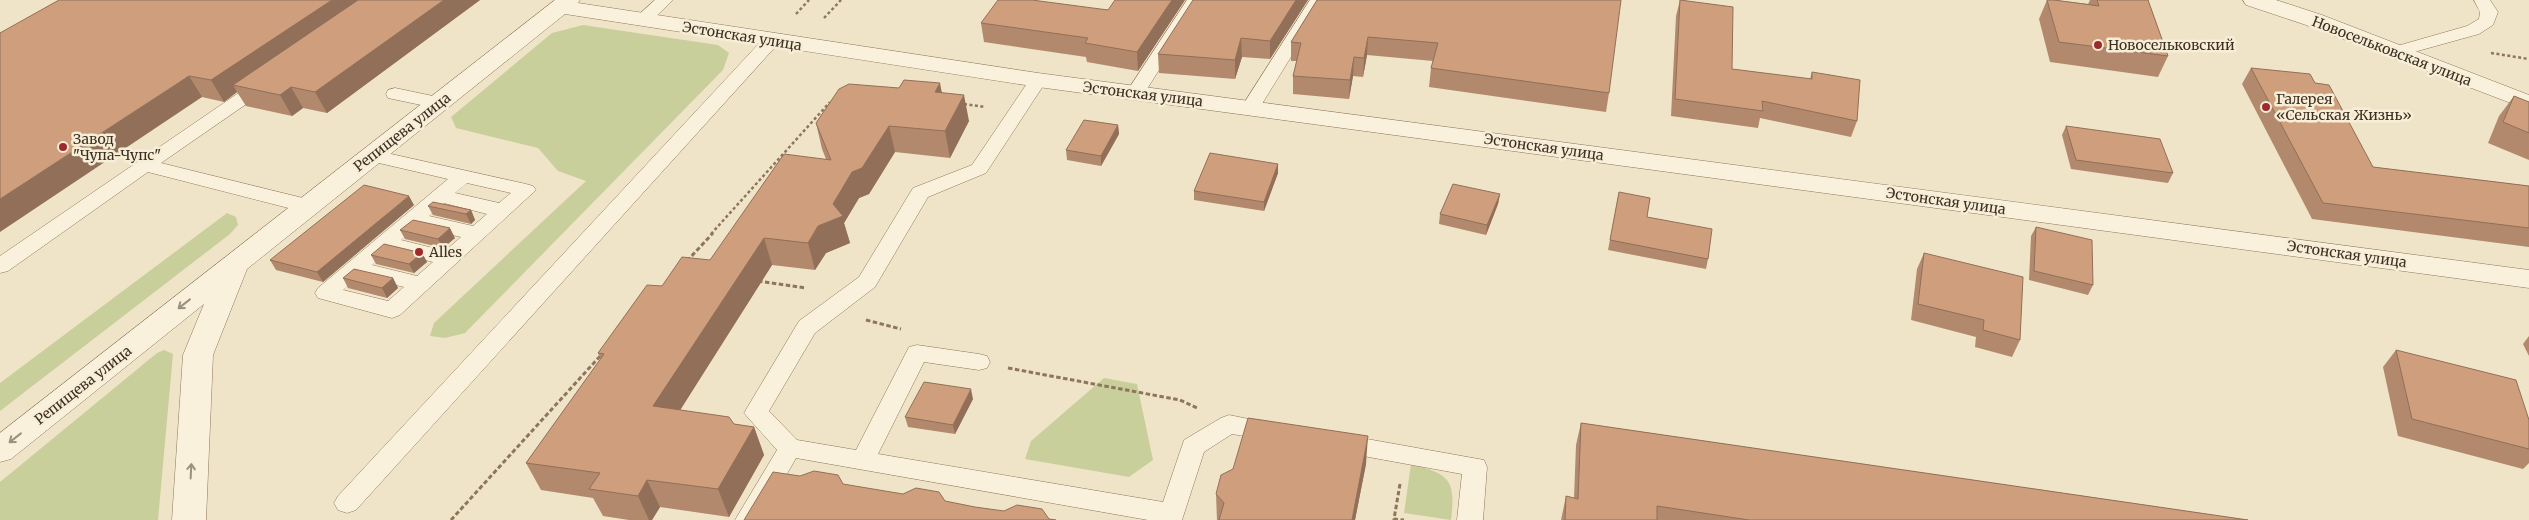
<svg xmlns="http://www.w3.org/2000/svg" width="2529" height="520" font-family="Merriweather,serif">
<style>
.green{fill:#c9cf9b}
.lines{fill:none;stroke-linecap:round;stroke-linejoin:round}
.lane-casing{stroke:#8d765c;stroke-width:1}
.street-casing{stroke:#8d765c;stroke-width:1}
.path-far1{stroke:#8d765c;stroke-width:2.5;stroke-dasharray:3 2.5;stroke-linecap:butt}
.path{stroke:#8d765c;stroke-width:3;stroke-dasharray:4.5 2.5;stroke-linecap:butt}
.lane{fill:#faf1dc;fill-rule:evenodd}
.street{fill:#faf1dc;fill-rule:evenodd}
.wall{fill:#b2896c}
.shaded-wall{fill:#916f58}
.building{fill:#cf9f7d;stroke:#916f58}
.oneway{stroke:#9c907e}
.poi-dot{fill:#9e2a2b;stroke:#f7eed8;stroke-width:2}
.labels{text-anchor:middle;stroke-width:5;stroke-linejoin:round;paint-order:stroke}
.street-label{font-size:14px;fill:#3d2e20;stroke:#f7eed8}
.poi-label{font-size:14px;fill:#3d2e20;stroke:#f7eed8;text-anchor:start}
</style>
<rect width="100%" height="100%" fill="#f0e4c8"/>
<!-- green -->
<path class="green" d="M583 25 718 45 729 53 723 70 465 333 445 338 430 336 434 323 586 181 558 171 538 148 456 128 451 117 552 33Z
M227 213 236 217 238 225 230 234 0 411V383Z
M164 350 173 354 158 520H0V482L157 353Z
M1104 378 1137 384 1153 460 1129 477 1025 459 1031 441Z
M1411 464C1450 474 1456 480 1451 520L1404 513Z"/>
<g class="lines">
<!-- lane casing -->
<g class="lane-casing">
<path id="lane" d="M655 0H673L648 24H636L633 20Z
M1187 0H1203L1142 97H1128L1126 93Z
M1310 0H1326L1257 112H1243L1241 108Z
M2474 0H2490L2498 12 2493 25 2479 34 2396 57 2390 56 2387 52 2390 48 2467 26 2479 19 2480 12Z
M771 36 777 37 780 41 777 45 356 510 347 513 338 510 334 503 338 496 765 37Z
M1038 75 1044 76 1047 80 986 173 928 197 875 287 815 333 769 411 797 440 856 450 909 347 917 345 979 354 987 356 990 362 987 368 979 370 924 362 878 454 1163 502 1184 440 1221 418 1229 415 1283 426 1286 432 1283 438 1274 441 1232 434 1204 452 1182 520H1148L796 458 761 520H735L777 450 744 413 799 321 859 277 913 188 972 165 1032 76Z
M265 78 271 79 274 83 271 87 161 163 315 201 318 206 315 211 308 213 148 172 8 271 0 273V256L259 79Z
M395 88 447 99 449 103 447 107 440 109 388 98 386 94 388 90Z
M373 150 526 184 533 186 536 190 400 315 392 318 318 298 315 293 318 288 448 179 366 160 363 156 366 152ZM467 183 511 193 499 203 455 193ZM444 203 487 214 473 226 429 216ZM417 227 461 237 445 251 401 240ZM389 251 433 262 417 276 372 265ZM359 276 404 287 388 301 343 290Z
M1339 434 1484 460 1487 467 1483 520H1457L1462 474 1330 450 1327 443 1330 436Z"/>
</g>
<!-- street casing -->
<g class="street-casing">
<path id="street" d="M555 0H580L578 3 1038 73 2529 270V288L1038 87 565 14 247 269 213 355 206 520H172L183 355 204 304 11 459 0 462V433Z
M2243 0H2276L2322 15 2529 95V110L2306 25 2246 5Z"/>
</g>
<!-- path-far1 -->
<path class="path-far1" d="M796 14 809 0
M824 18 841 0
M2491 53 2529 59
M964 104 985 107
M711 234 830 102"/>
<!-- path -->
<path class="path" d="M687 261 713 233
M758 281 806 288
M866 320 901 329
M1008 368 1180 400 1197 408
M1400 484 1394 519 1404 520
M451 520 602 354"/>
<!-- lane -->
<use href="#lane" class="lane"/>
<!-- street -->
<use href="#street" class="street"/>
</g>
<!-- wall -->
<path class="wall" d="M59 0H480L327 113 303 108 292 116 246 106 237 92 224 102 202 97Z
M1185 0 1138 71 1087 62 1086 57 984 42 981 23 1108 10Z
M1308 0 1270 59 1242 57 1235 79 1159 73 1158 54Z
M1317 0 1609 93 1606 112 1429 87 1431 68 1433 61 1367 55 1363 77 1353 76 1349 99 1293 94V76L1297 61H1291V42Z
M1680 0 1732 69 1810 79 1812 72 1857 121 1851 137 1760 118 1758 128 1671 116 1676 16Z
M2047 0H2054L2088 4 2090 0H2148L2168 56 2158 77 2050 62 2039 19Z
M2251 68 2315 83 2373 167 2529 186V247L2312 219 2242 84Z
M942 93 969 121 950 158 895 152 869 194 859 198 844 223 850 243 826 253 815 270 772 265 680 410 734 424 754 427 764 455 729 517 660 507 652 520H629L603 516 593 498 541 490 526 463 601 360 598 353 662 286 710 260 826 159 822 149 816 123Z
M2514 96 2529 102V160L2488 143 2499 116Z
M1118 125 1119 134 1101 166 1067 160 1066 150Z
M2066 126 2173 173 2168 183 2071 169 2062 135Z
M1278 164V173L1264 211 1194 200V191Z
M1619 192 1647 217 1708 259 1706 269 1608 250Z
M1500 194 1498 204 1486 235 1439 224 1440 214Z
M414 205 323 282 276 270 270 260Z
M428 206 471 210 475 220 471 224 433 215Z
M2036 227 2093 285 2088 295 2029 280 2031 236Z
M400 230 455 238 443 248 405 239Z
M422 253 427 262 414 273 376 264 371 255Z
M1924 253 2020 340 2012 357 1975 347 1976 337 1911 320 1917 269Z
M343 278H393L398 288 387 298 348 288Z
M2529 336V356L2523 344Z
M2396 350 2529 420V463L2523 469 2398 436 2383 367Z
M973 399 955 434 908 427 905 417Z
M1581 423 2248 520H1561L1566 496 1574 498 1576 445Z
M1366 464 1355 520H1217L1216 494Z"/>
<!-- shaded-wall -->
<path class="shaded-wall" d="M332 0H373L233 85 237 92 224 102 211 80Z
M444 0H480L327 113 315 92Z
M1172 0H1185L1138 71 1137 52Z
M1296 0H1308L1270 59V41Z
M1368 37 1367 55 1363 77 1364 58Z
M1241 38 1242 57 1235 79V60Z
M1354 57 1353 76 1349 99 1350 80Z
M189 76 202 97 0 232V199Z
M940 83 945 109 935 92Z
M291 87 303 108 292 116 280 95Z
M964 95 969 121 950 158 945 131Z
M1118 125 1119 134 1101 166V156Z
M889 126 895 152 869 194 859 198 844 223 850 243 826 253 815 270 808 243 852 172Z
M1278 164V173L1264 211V202Z
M1500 194 1498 204 1486 235 1487 225Z
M409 196 414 205 323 282 317 272Z
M471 210 475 220 471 224 466 214Z
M450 228 455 238 443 248 438 239Z
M764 238 772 265 665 434 653 406Z
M422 253 427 262 414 273 409 264Z
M393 278 398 288 387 298 382 288Z
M971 389 973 399 955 434 953 425Z
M754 427 764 455 729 517 718 489Z
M1368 436 1366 464 1355 520H1352Z
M647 480 660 507 652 520H649L638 496Z"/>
<!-- building -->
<path class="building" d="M59 0H332L211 80 189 76 0 199V33Z
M358 0H444L315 92 291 87 280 95 233 85Z
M998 0H1032L1108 10 1115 0H1172L1137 52 1085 43 1088 38 981 23Z
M1193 0H1296L1270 41 1241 38 1235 60 1158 54Z
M1317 0H1621L1609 93 1431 68 1438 43 1368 37 1364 58 1354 57 1350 80 1293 76 1301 43 1291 42Z
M1680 0 1733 7 1732 69 1812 79V72L1860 80 1857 121 1762 101 1763 111 1675 99Z
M2047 0H2054L2099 6 2097 0H2148L2168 56 2059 42Z
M2251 68 2310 74 2315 83 2329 85 2373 167 2529 186V228L2323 203Z
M904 80 940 83 935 92 964 95 945 131 889 126 862 168 852 172 833 204 843 216 818 226 808 243 764 238 653 406 729 417 734 424 754 427 718 489 647 480 638 496 589 489 600 473 526 463 604 354 598 353 647 285 662 286 682 257 710 260 784 154 831 160 816 123 839 89 849 84 899 88Z
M2514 96 2529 102V133L2503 122Z
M1084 120 1118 125 1101 156 1066 150Z
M2066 126 2160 139 2173 173 2076 160Z
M1210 153 1278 164 1264 202 1194 191Z
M1453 184 1500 194 1487 225 1440 214Z
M364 185 409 196 317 272 270 260Z
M1619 192 1650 198 1647 217 1712 229 1708 259 1610 240Z
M433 202 471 210 466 214 428 206Z
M413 220 450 228 438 239 400 230Z
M2036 227 2092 240 2093 285 2034 271Z
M384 244 422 253 409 264 371 255Z
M1924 253 2023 277 2020 340 1983 330 1984 320 1918 304Z
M354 269 393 278 382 288 343 278Z
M2396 350 2516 380 2529 420V449L2412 419Z
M924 382 971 389 953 425 905 417Z
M1248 418 1368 436 1352 520H1219L1224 503 1216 494 1221 475 1233 469Z
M1581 423 2248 520H1749L1657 506V520H1565L1566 496 1578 499Z
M814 471 838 475 843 484 903 494 916 488 939 492 945 501 975 507 1004 511 1017 505 1042 509 1049 519 1056 520H744L773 472 800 476Z"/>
<!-- one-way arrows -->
<defs><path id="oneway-shaft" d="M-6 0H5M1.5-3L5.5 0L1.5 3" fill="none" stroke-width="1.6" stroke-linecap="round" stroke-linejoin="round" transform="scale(1.25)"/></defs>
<g class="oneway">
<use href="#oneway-shaft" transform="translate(184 304) rotate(142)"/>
<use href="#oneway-shaft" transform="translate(15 438) rotate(142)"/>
<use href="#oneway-shaft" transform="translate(191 471) rotate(-87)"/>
</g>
<!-- markers -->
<g class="poi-dot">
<circle cx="2098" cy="45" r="5"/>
<circle cx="2266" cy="107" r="5"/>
<circle cx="63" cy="147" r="5"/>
<circle cx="419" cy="252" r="5"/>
</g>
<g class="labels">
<!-- street labels -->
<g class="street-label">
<text transform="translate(742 36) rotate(9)" y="5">Эстонская улица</text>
<text transform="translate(2392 51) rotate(21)" y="5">Новосельковская улица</text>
<text transform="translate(1143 94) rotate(7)" y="5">Эстонская улица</text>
<text transform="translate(402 132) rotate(-38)" y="5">Репищева улица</text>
<text transform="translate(1544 147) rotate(8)" y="5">Эстонская улица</text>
<text transform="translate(1946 201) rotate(8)" y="5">Эстонская улица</text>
<text transform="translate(2347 254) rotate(8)" y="5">Эстонская улица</text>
<text transform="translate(83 385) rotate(-38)" y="5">Репищева улица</text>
</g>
<!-- poi labels -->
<g class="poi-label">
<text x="2108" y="50">Новосельковский</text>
<text x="2276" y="104">Галерея<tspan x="2276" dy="16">«Сельская Жизнь»</tspan></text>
<text x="73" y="144">Завод<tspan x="73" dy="16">"Чупа-Чупс"</tspan></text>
<text x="429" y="257">Alles</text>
</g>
</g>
</svg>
